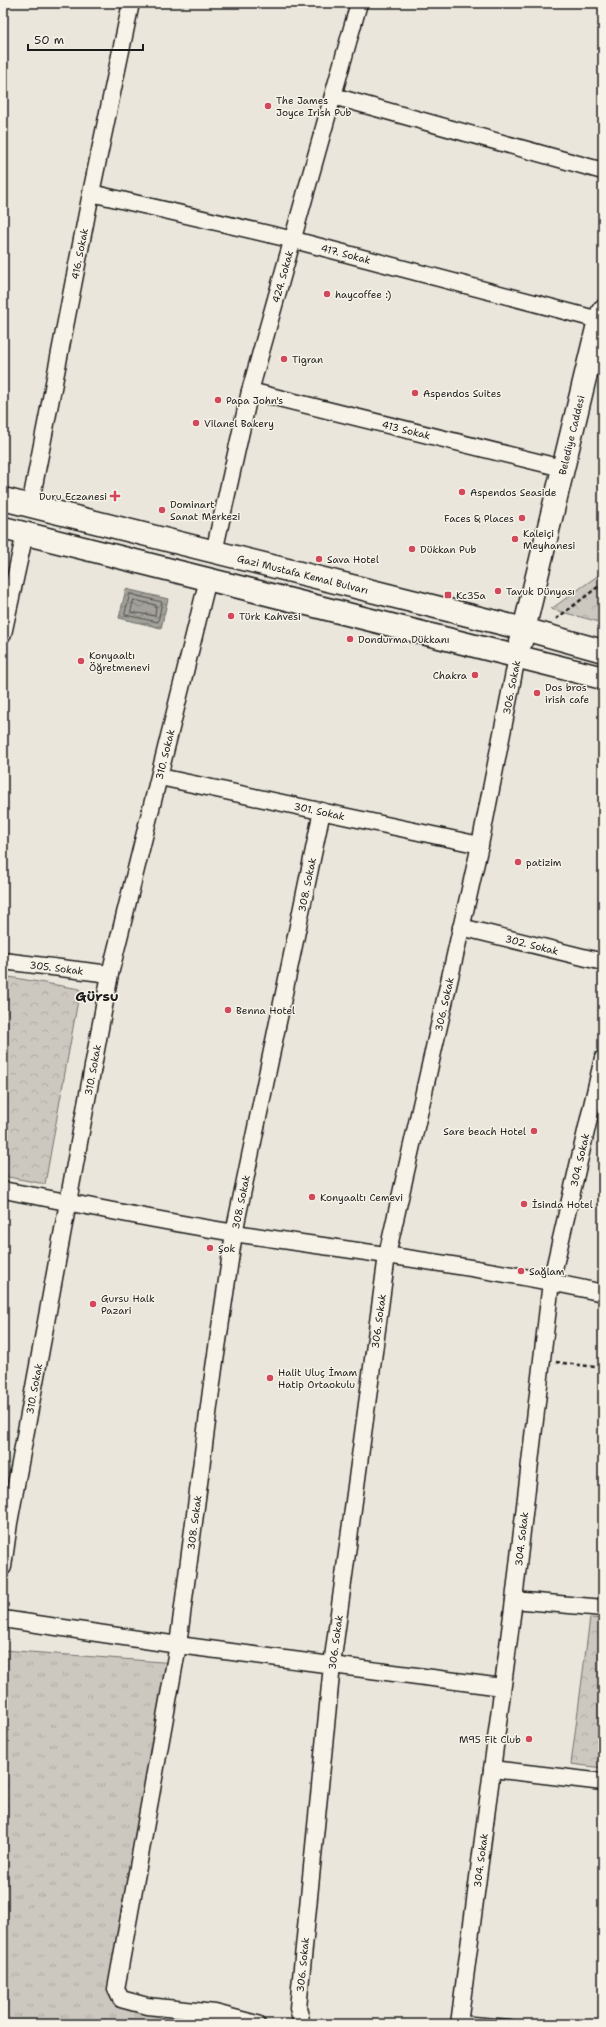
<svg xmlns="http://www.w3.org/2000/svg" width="606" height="2027" font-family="'Shantell Sans',sans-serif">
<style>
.grass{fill:url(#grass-tufts);stroke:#74726e}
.park{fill:url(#park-crowns);stroke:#74726e}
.water{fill:url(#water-waves);stroke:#6d6c68}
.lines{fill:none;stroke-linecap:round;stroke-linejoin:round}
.shore{stroke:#52514e;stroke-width:1}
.service-casing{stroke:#1c1c1c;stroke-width:11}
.minor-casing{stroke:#1c1c1c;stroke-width:19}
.secondary-casing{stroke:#1c1c1c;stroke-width:25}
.path{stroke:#1c1c1c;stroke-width:2.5;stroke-dasharray:4 3;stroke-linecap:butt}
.service{stroke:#f7f3e8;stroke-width:8}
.minor{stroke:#f7f3e8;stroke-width:16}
.secondary{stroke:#f7f3e8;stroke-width:22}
.poi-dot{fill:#d1495b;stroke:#f7f3e8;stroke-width:1.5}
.labels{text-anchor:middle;stroke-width:3;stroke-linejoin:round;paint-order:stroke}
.poi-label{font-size:10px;fill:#1c1c1c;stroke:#f7f3e8;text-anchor:start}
.street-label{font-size:10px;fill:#1c1c1c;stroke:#f7f3e8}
.district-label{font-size:14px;font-weight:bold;fill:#1c1c1c;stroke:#f7f3e8}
</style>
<defs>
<pattern id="grass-tufts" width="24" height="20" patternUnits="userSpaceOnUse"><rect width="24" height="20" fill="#ccc8c0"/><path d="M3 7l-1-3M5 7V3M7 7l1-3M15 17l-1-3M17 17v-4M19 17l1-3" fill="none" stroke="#afaba4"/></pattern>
<pattern id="park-crowns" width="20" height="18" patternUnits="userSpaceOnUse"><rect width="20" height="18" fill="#ccc8c0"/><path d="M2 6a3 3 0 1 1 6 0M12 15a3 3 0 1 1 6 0" fill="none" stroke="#afaba4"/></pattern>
<pattern id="water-waves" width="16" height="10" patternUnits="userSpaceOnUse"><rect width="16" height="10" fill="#a3a19a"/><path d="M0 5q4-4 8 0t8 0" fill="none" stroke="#84827d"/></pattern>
</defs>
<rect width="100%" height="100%" fill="#eae6dc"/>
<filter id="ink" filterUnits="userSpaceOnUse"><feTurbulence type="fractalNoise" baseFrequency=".025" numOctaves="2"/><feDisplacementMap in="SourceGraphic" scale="8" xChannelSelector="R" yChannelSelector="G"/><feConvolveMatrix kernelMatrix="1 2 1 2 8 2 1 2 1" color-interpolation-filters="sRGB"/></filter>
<g filter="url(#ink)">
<!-- grass -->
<path class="grass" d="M3 1650 175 1663 121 1999 242 2024H3Z"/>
<!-- park -->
<path class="park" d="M603 572V623L551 609Z
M3 976 80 989 45 1184 3 1176Z
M590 1618 603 1619V1768L571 1764Z"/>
<!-- water -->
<path class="water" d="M126 589 168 599 161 628 119 618Z"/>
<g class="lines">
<!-- shore -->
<path class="shore" d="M130 594 162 602 158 622 125 615Z
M134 600 156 605 155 616 131 612Z"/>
<!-- service casing -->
<g class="service-casing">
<path id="service" d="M459 2020 510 2024"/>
</g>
<!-- minor casing -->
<g class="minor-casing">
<g id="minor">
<path d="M333 96 603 171"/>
<path id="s1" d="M91 193 294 240 599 320"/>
<path id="s2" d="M250 391 562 468"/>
<path id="s3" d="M30 506 91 193 131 3"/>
<path id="s4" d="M214 552 250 391 359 3"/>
<path d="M3 634 25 533"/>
<path id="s5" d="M160 777 480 845"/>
<path id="s6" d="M461 927 603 962"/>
<path id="s7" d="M3 961 110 974"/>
<path d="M3 1190C80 1204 157 1221 235 1233 358 1252 481 1266 603 1293"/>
<path id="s8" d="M3 1567 9 1523 110 974 208 579"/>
<path d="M514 1600 603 1608"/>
<path d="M3 1619 178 1645 502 1687"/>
<path d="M492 1769 603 1782"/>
<path id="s9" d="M257 2024 215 2013 147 2006 121 1999 116 1989 178 1645 214 1368 234 1233 322 811"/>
<path id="s10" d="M302 2024 298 2008 332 1665 387 1255 480 845 517 657"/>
<path id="s11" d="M459 2024 514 1600 551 1282 603 1058"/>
</g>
</g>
<!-- secondary casing -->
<g class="secondary-casing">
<g id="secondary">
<path id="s12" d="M3 499 524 629 603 651"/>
<path d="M3 528 603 678"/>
<path id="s13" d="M521 642 599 320 603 311"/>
</g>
</g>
<!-- path -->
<path class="path" d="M556 619 603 583
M556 1362 603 1368"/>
<!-- service -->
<use href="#service" class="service"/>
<!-- minor -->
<use href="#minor" class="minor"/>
<!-- secondary -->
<use href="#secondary" class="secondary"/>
</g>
</g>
<!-- markers -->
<g class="poi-dot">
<circle cx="268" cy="106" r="4"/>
<circle cx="327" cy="294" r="4"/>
<circle cx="284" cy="359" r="4"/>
<circle cx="415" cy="393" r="4"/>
<circle cx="218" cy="400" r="4"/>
<circle cx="196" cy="423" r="4"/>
<circle cx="462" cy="492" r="4"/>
<path d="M113 490h4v4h4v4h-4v4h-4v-4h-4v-4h4z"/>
<circle cx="162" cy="510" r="4"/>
<circle cx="522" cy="518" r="4"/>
<circle cx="515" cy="539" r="4"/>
<circle cx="412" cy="549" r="4"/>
<circle cx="319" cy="559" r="4"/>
<circle cx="498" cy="591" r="4"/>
<rect x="444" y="591" width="8" height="8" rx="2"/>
<circle cx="231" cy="616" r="4"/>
<circle cx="350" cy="639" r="4"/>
<circle cx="81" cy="661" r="4"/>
<circle cx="475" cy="675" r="4"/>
<circle cx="537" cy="693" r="4"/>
<circle cx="518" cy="862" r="4"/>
<circle cx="228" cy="1010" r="4"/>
<circle cx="534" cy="1131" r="4"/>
<circle cx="312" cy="1197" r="4"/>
<circle cx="524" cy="1204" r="4"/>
<circle cx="210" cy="1248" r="4"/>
<circle cx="521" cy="1271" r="4"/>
<circle cx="93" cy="1304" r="4"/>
<circle cx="270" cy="1378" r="4"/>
<circle cx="529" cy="1739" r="4"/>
</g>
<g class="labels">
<!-- poi labels -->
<g class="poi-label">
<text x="276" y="104">The James<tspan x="276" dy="12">Joyce Irish Pub</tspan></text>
<text x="335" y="298">haycoffee :)</text>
<text x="292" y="363">Tigran</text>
<text x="423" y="397">Aspendos Suites</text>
<text x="226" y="404">Papa John's</text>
<text x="204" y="427">Vilanel Bakery</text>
<text x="470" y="496">Aspendos Seaside</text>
<text x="107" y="500" text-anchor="end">Duru Eczanesi</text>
<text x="170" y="508">Dominart<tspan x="170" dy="12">Sanat Merkezi</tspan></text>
<text x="514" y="522" text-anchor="end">Faces &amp; Places</text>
<text x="523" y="537">Kaleiçi<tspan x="523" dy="12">Meyhanesi</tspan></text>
<text x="420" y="553">Dükkan Pub</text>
<text x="327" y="563">Sava Hotel</text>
<text x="506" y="595">Tavuk Dünyası</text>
<text x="456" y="599">Kc35a</text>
<text x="239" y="620">Türk Kahvesi</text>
<text x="358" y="643">Dondurma Dükkanı</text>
<text x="89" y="659">Konyaaltı<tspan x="89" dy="12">Öğretmenevi</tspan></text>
<text x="467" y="679" text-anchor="end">Chakra</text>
<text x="545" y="691">Dos bros<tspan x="545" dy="12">irish cafe</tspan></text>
<text x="526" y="866">patizim</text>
<text x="236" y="1014">Benna Hotel</text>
<text x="526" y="1135" text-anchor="end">Sare beach Hotel</text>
<text x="320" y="1201">Konyaaltı Cemevi</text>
<text x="532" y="1208">İsinda Hotel</text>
<text x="218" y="1252">Şok</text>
<text x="529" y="1275">Sağlam</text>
<text x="101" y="1302">Gursu Halk<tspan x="101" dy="12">Pazari</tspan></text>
<text x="278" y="1376">Halit Uluç İmam<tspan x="278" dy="12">Hatip Ortaokulu</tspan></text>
<text x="521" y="1743" text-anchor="end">M95 Fit Club</text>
</g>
<!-- street labels -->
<g class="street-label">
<text dy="4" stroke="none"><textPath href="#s1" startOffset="262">417. Sokak</textPath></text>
<text dy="4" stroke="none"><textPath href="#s3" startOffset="257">416. Sokak</textPath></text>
<text dy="4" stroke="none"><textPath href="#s4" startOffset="284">424. Sokak</textPath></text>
<text dy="4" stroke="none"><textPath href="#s2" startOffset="161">413 Sokak</textPath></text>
<text dy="4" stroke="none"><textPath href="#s13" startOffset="213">Belediye Caddesi</textPath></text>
<text dy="4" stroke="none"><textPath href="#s12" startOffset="309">Gazi Mustafa Kemal Bulvarı</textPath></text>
<text dy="4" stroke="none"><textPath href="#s10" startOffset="1356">306. Sokak</textPath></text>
<text dy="4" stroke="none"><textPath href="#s8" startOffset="829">310. Sokak</textPath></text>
<text dy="4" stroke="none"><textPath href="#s5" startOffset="163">301. Sokak</textPath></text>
<text dy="4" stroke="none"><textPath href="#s9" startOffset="1271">308. Sokak</textPath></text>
<text dy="4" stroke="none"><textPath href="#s6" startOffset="73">302. Sokak</textPath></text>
<text dy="4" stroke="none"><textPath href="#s7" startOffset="54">305. Sokak</textPath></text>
<text dy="4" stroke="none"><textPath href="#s10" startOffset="1032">306. Sokak</textPath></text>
<text dy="4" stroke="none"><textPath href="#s8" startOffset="505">310. Sokak</textPath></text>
<text dy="4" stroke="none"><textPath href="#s11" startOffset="873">304. Sokak</textPath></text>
<text dy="4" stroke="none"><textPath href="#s9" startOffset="947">308. Sokak</textPath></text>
<text dy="4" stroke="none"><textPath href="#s10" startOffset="708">306. Sokak</textPath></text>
<text dy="4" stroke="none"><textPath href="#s8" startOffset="181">310. Sokak</textPath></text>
<text dy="4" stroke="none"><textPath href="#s9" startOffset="623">308. Sokak</textPath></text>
<text dy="4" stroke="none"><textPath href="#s11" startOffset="489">304. Sokak</textPath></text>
<text dy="4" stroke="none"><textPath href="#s10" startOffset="384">306. Sokak</textPath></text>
<text dy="4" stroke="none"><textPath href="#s11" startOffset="165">304. Sokak</textPath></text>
<text dy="4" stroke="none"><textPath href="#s10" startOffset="60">306. Sokak</textPath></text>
</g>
<!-- district labels -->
<g class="district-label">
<text x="97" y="1001">Gürsu</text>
</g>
</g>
<!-- margin -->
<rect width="606" height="2027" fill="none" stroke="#f7f3e8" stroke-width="16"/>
<rect x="8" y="8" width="590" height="2011" fill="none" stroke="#1c1c1c" stroke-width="1.5" filter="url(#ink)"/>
<!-- scale -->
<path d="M28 44v6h115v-6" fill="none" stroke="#1c1c1c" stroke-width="2"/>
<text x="34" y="44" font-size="12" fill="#1c1c1c" stroke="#f7f3e8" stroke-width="3" paint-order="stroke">50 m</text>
</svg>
